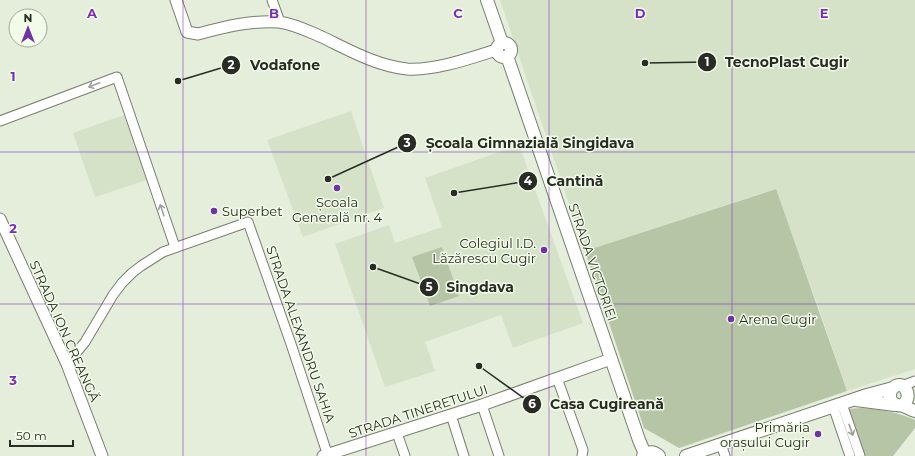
<svg xmlns="http://www.w3.org/2000/svg" width="915" height="456" font-family="Montserrat,sans-serif">
<style>
.built{fill:#d5e2c8}
.green{fill:#b7c5a7}
.lines{fill:none;stroke-linecap:round;stroke-linejoin:round}
.minor-casing{stroke:#777f6e;stroke-width:11}
.tertiary-casing{stroke:#777f6e;stroke-width:13}
.secondary-casing{stroke:#777f6e;stroke-width:14}
.minor{stroke:#fff;stroke-width:9}
.tertiary{stroke:#fff;stroke-width:11}
.secondary{stroke:#fff;stroke-width:12}
.oneway{stroke:#9fa09d}
.grid{fill:none;stroke:#7b2cbf;stroke-width:1;stroke-opacity:0.55}
.poi-dot{fill:#7232a7;stroke:#f1fbe8;stroke-width:1.5}
.labels{text-anchor:middle;stroke-width:3;stroke-linejoin:round;paint-order:stroke}
.poi-label{font-size:13px;fill:#292c25;stroke:#f1fbe8;text-anchor:start}
.street-label{font-size:13px;fill:#292c25;stroke:#f1fbe8}
.grid-label{font-size:13px;text-anchor:middle;font-weight:bold;fill:#7b2cbf;stroke:#f1fbe8;stroke-width:3;stroke-linejoin:round;paint-order:stroke}
.leader{fill:none;stroke:#292c25;stroke-width:1.5}
.callout-dot{fill:#292c25;stroke:#f1fbe8;stroke-width:1.5}
.mark-label{font-size:12px;text-anchor:middle;font-weight:bold;fill:#fff}
.callout-label{font-size:14px;text-anchor:middle;font-weight:bold;fill:#292c25;stroke:#f1fbe8;stroke-width:3;stroke-linejoin:round;paint-order:stroke}
</style>
<rect width="100%" height="100%" fill="#e4eeda"/>
<!-- built -->
<path class="built" d="M500 0H915V369L847 391 818 306 775 189 585 251Z
M351 111 384 208 303 237 267 140Z
M124 115 147 180 95 197 73 133Z
M519 145 583 323 513 348 501 315 425 342 435 371 385 387 335 244 389 225 395 243 442 227 425 178Z"/>
<!-- green -->
<path class="green" d="M776 189 847 391 679 448 644 428 585 251Z
M442 247 459 296 430 306 412 257Z
M861 408C879 409 898 412 915 420V428L893 456H864L847 409Z"/>
<g class="lines">
<!-- minor casing -->
<g class="minor-casing">
<path id="minor" d="M272 0 280 22
M0 121 117 77 175 247
M67 364 85 342 113 295 122 283 132 273 141 266 163 252 248 222 291 344 328 456
M557 378 583 450 582 456
M902 386 915 381
M842 404 860 456
M482 405 499 456
M833 406 850 456
M451 415 464 456
M397 433 405 456
M721 444 725 456"/>
</g>
<!-- tertiary casing -->
<g class="tertiary-casing">
<path id="tertiary" d="M176 0 187 32 198 34C224 27 251 20 279 22 294 24 308 31 322 37 349 50 377 66 407 69 434 71 471 58 496 50
M0 219 67 364 102 456
M323 456 482 405 611 359"/>
</g>
<!-- secondary casing -->
<g class="secondary-casing">
<path id="secondary" d="M487 0 502 43
M497 50a7 7 0 1 1 14 0a7 7 0 1 1-14 0Z
M507 56 639 440 645 454
M856 400 895 405
M902 405C915 398 903 376 892 389 888 395 890 403 897 405 899 406 901 405 903 406 907 407 911 410 915 411
M643 456C648 451 654 451 659 456
M686 456 867 395 893 388"/>
</g>
<!-- minor -->
<use href="#minor" class="minor"/>
<!-- tertiary -->
<use href="#tertiary" class="tertiary"/>
<!-- secondary -->
<use href="#secondary" class="secondary"/>
</g>
<!-- one-way arrows -->
<defs><path id="oneway-shaft" d="M-6 0H5M1.5-3L5.5 0L1.5 3" fill="none" stroke-width="1.6" stroke-linecap="round" stroke-linejoin="round"/></defs>
<g class="oneway">
<use href="#oneway-shaft" transform="translate(94 85) rotate(159)"/>
<use href="#oneway-shaft" transform="translate(162 210) rotate(-109)"/>
<use href="#oneway-shaft" transform="translate(851 430) rotate(71)"/>
</g>
<!-- grid -->
<path class="grid" d="M183 0V456M366 0V456M549 0V456M732 0V456M0 152H915M0 304H915"/>
<!-- markers -->
<g class="poi-dot">
<circle cx="337" cy="188" r="4"/>
<circle cx="214" cy="211" r="4"/>
<circle cx="544" cy="250" r="4"/>
<circle cx="731" cy="319" r="4"/>
<circle cx="818" cy="434" r="4"/>
</g>
<g class="labels">
<!-- poi labels -->
<g class="poi-label">
<text x="337" y="207" text-anchor="middle">Școala<tspan x="337" dy="15">Generală nr. 4</tspan></text>
<text x="222" y="216">Superbet</text>
<text x="536" y="248" text-anchor="end">Colegiul I.D.<tspan x="536" dy="15">Lăzărescu Cugir</tspan></text>
<text x="739" y="324">Arena Cugir</text>
<text x="810" y="432" text-anchor="end">Primăria<tspan x="810" dy="15">orașului Cugir</tspan></text>
</g>
<!-- street labels -->
<g class="street-label">
<text transform="translate(593 262) rotate(71)" y="5">STRADA VICTORIEI</text>
<text transform="translate(65 331) rotate(66)" y="5">STRADA ION CREANGĂ</text>
<text transform="translate(301 334) rotate(71)" y="5">STRADA ALEXANDRU SAHIA</text>
<text transform="translate(418 411) rotate(-18)" y="5">STRADA TINERETULUI</text>
</g>
</g>
<g class="grid-label">
<text x="92" y="18">A</text>
<text x="274" y="18">B</text>
<text x="458" y="18">C</text>
<text x="640" y="18">D</text>
<text x="824" y="18">E</text>
<text x="13" y="81">1</text>
<text x="13" y="233">2</text>
<text x="13" y="385">3</text>
</g>
<!-- callouts -->
<path class="leader" d="M645 63L707 62M178 81L231 65M328 179L407 143M454 193L528 181M373 267L429 287M479 366L532 404"/>
<g class="callout-dot">
<circle cx="645" cy="63" r="4"/>
<circle cx="178" cy="81" r="4"/>
<circle cx="328" cy="179" r="4"/>
<circle cx="454" cy="193" r="4"/>
<circle cx="373" cy="267" r="4"/>
<circle cx="479" cy="366" r="4"/>
<circle cx="707" cy="62" r="10"/>
<circle cx="231" cy="65" r="10"/>
<circle cx="407" cy="143" r="10"/>
<circle cx="528" cy="181" r="10"/>
<circle cx="429" cy="287" r="10"/>
<circle cx="532" cy="404" r="10"/>
</g>
<g class="mark-label">
<text x="707" y="66">1</text>
<text x="231" y="69">2</text>
<text x="407" y="147">3</text>
<text x="528" y="185">4</text>
<text x="429" y="291">5</text>
<text x="532" y="408">6</text>
</g>
<g class="callout-label">
<text x="787" y="67">TecnoPlast Cugir</text>
<text x="285" y="70">Vodafone</text>
<text x="530" y="148">Școala Gimnazială Singidava</text>
<text x="575" y="186">Cantină</text>
<text x="480" y="292">Singdava</text>
<text x="607" y="409">Casa Cugireană</text>
</g>
<!-- north arrow -->
<g transform="translate(28 28)"><circle r="19" fill="#f1fbe8" stroke="#a1a89a"/>
<path d="M0-3L7 15L0 10L-7 15Z" fill="#7232a7"/>
<text y="-6" font-size="11" font-weight="bold" text-anchor="middle" fill="#292c25">N</text>
</g>
<!-- scale -->
<path d="M10 440v6h63v-6" fill="none" stroke="#292c25" stroke-width="2"/>
<text x="16" y="440" font-size="12" fill="#292c25" stroke="#f1fbe8" stroke-width="3" paint-order="stroke">50 m</text>
</svg>
